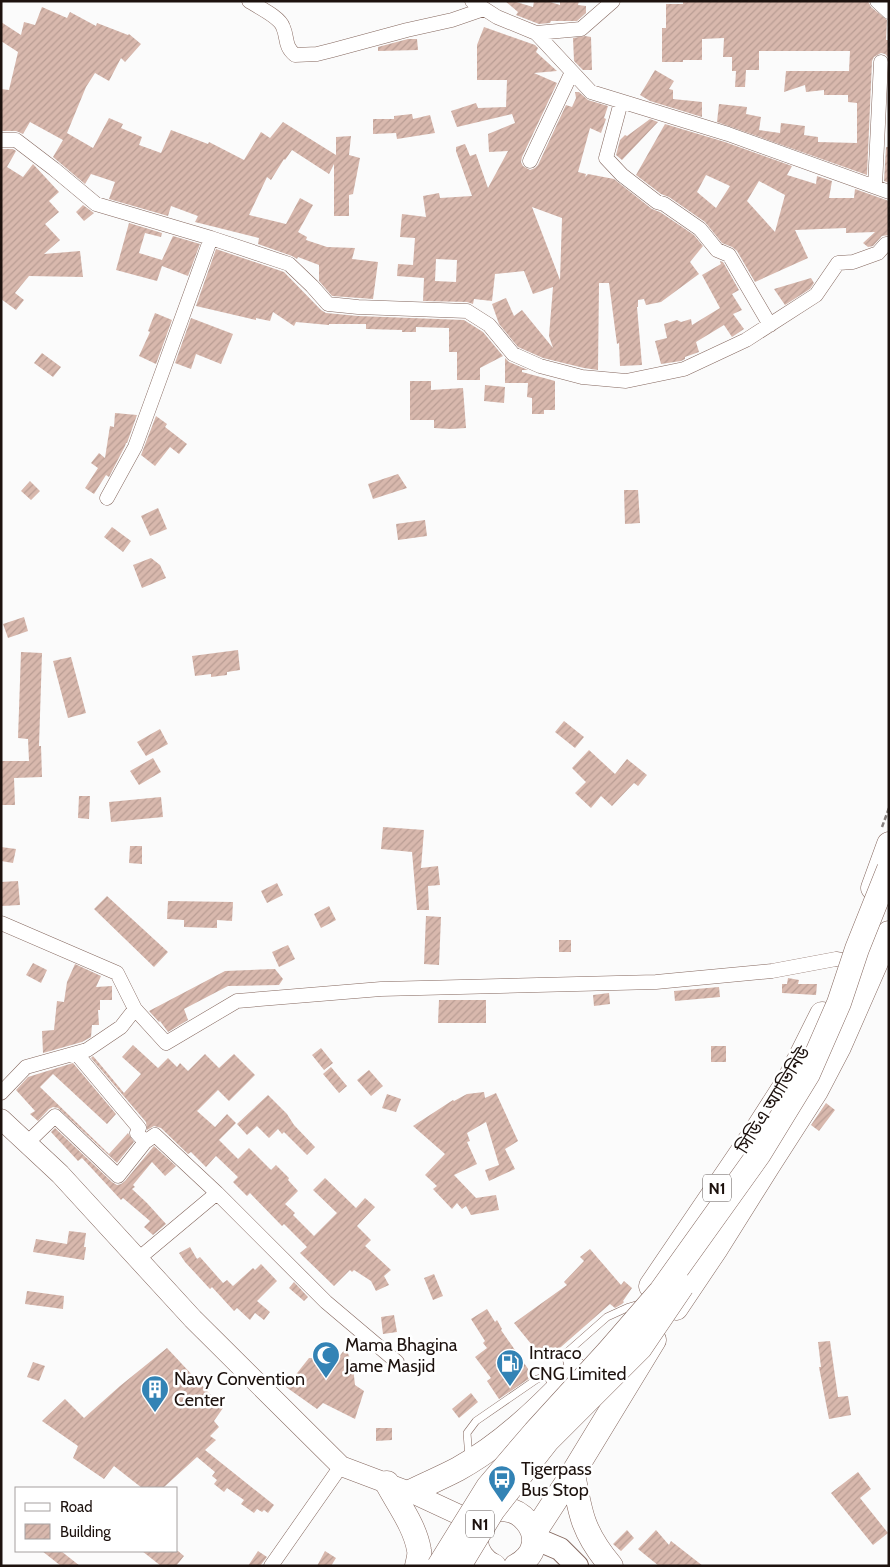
<svg xmlns="http://www.w3.org/2000/svg" width="890" height="1567" font-family="Cabin,'Noto Sans Bengali',sans-serif">
<style>
.building{fill:url(#building-hatch);fill-rule:evenodd}
.lines{fill:none;stroke-linecap:round;stroke-linejoin:round}
.service-casing{stroke:#84675e;stroke-width:8}
.minor-casing{stroke:#84675e;stroke-width:15}
.secondary-casing{stroke:#84675e;stroke-width:21}
.primary-casing{stroke:#84675e;stroke-width:24}
.trunk-casing{stroke:#84675e;stroke-width:25}
.path{stroke:#87817f;stroke-width:2.5;stroke-dasharray:5 2.5;stroke-linecap:butt}
.service{stroke:#fff;stroke-width:7}
.minor{stroke:#fff;stroke-width:14}
.secondary{stroke:#fff;stroke-width:20}
.primary{stroke:#fff;stroke-width:22}
.trunk{stroke:#fff;stroke-width:24}
.trunk-bridge-casing{stroke:#84675e;stroke-width:25;stroke-linecap:butt}
.trunk-bridge{stroke:#fff;stroke-width:24}
.labels{text-anchor:middle;stroke-width:5;stroke-linejoin:round;paint-order:stroke}
.shield{fill:#fff;stroke:#615956;stroke-width:1}
.shield-label{font-size:16px;font-weight:bold;fill:#1d120e}
.street-label{font-size:18px;fill:#1d120e;stroke:#fff}
.poi-label{font-size:18px;fill:#1d120e;stroke:#fff;text-anchor:start}
</style>
<defs>
<pattern id="building-hatch" width="6" height="6" patternUnits="userSpaceOnUse" patternTransform="scale(1.25)"><rect width="6" height="6" fill="#d8b8ad"/><path d="M-1 1l2-2M0 6l6-6M5 7l2-2" fill="none" stroke="#b99d94"/></pattern>
</defs>
<rect width="100%" height="100%" fill="#fbfbfb"/>
<!-- building -->
<path class="building" d="M505 1H513L533 7 534 1H547L560 5V1H579L578 5 586 6V13L577 21H551L550 23 539 24 516 15 518 12Z
M683 1H868L871 7 887 20 886 40H889V58L885 54 881 53 874 57 872 61 867 175 717 122 719 104 747 107 746 114 761 117 759 130 780 133 781 123 805 126 804 135 818 137V142L857 143V103L848 102V95H824V90L806 92 805 85 784 92 786 71H849L850 51H759V70H746L745 87H735L736 71H732V57H723L724 38 702 39V60H683V62H662V28H666V4H683Z
M42 7 67 18 70 12 96 26 97 23 128 35 129 34 141 44 125 62 121 58 109 81 95 73 86 87 67 133 93 148 109 118 123 124 121 128 142 137 139 145 161 153 171 130 208 144 209 142 244 160 261 132 270 138 283 122 336 155V137L351 136 349 155 360 158 353 194 349 195V216H334V164L329 174 292 150 285 160 284 159 271 180 267 177 249 215 286 224 300 198 313 205 298 232 307 237 306 240 327 247 355 248 352 259 378 262 373 299 332 296 319 281V265L298 257 297 259 292 256 258 244 259 238 195 222 198 216 171 206 168 216 109 199 115 182 91 174 85 184 53 157 63 140 30 122 23 134 16 131H1V89L9 90 18 52 1 41V22L21 35 24 22 35 25Z
M484 27 535 45 538 48 536 52 557 71 534 73 557 83 522 157 521 162 523 166 530 170 535 168 538 165 566 105 572 107 576 98 575 92H579L588 100 608 106 604 118 606 119 601 133 590 128 578 172 586 174 585 177 588 174 614 179 652 209 660 212 694 235 703 246 690 262 699 274 661 302 646 305 644 299 638 300V307H637L642 365 620 366 619 343 617 344 609 283H599L598 370 584 368 543 358 518 347 499 324 492 304 506 298 514 316 522 310 553 348 549 336 553 287 533 294 524 271 495 274 492 301 474 299 473 304 467 302 423 301 424 278 397 276 398 264 413 265 415 238 400 237 402 214 426 217 423 196 439 193 440 198 472 196 456 151V147L465 144 470 156 476 154 488 188 508 151 489 152 488 134 515 123 512 114 457 127 451 111 476 103 478 108 506 107 507 80H477V45ZM532 207 562 218 560 280ZM436 259 457 260 456 282 435 281Z
M585 36 591 37 592 70H583L574 61 573 38Z
M408 39H417L418 50 378 51V47Z
M655 70 674 81 669 89 673 90V99L702 102V117L650 101 640 95Z
M412 114 413 119 430 115 435 133 397 139 396 133 373 134V119H394V116Z
M650 119 658 122 622 160 616 155 620 140 625 135 627 136Z
M665 124 725 142 792 166 787 175 816 184 817 176 832 181 829 198H854L855 189 889 201V235L882 236 873 246 868 247 863 243 875 232 846 233V228L795 230 808 258 755 282 737 251 732 247 722 243 705 222 669 197 661 194 636 175ZM706 175 730 186 716 208 697 192ZM759 181 785 195 775 232 747 201Z
M886 147H889V183L884 181Z
M1 149H13L16 151 7 167 23 177 33 164 59 192 49 201 59 212 45 224 60 240 44 254 80 251 83 277 29 276 15 293 24 300 16 310 1 299Z
M83 205 94 213 84 221 76 212Z
M129 223 162 233 161 237 145 233 139 253 162 260 173 236 200 244 188 276 162 266 157 281 116 270Z
M216 249 284 272 321 310 326 313 358 316 464 320 483 332 503 356 480 368V380H457V352H449V328L416 327V332H402V330L366 329V324H329V325L296 322 294 326 273 312 270 321 256 318V320L196 306Z
M720 261 723 262 739 290 732 294 742 310 733 314 744 329 732 337 724 325 696 342 699 352 685 357V359L681 361 661 364 655 341 667 338 664 324 677 320 681 322 691 319 692 325 720 308 702 275 721 264Z
M811 278 814 283 810 289 785 305 774 289Z
M155 313 172 320 156 364 139 356 150 332 148 331Z
M191 318 233 334 221 364 196 354 191 369 175 363Z
M42 353 61 367 53 377 34 363Z
M505 358 509 362 528 370H522V372L555 381V410H544V414H532V398L527 397 528 383H505Z
M410 381H431V390L463 388 466 428 451 429 434 428V420H410Z
M485 385 505 387 504 403 484 401Z
M115 413 137 415 127 443H126L125 446 109 477 106 475 94 494 85 488 98 468 91 463 99 453 105 458 110 426 114 427Z
M156 416 167 424 165 427 187 444 179 454 170 447 155 466 141 455Z
M398 474 407 488 373 499 368 484Z
M30 481 40 491 31 500 21 491Z
M624 490H638L640 523 625 524Z
M158 508 167 529 150 536 141 516Z
M425 520 427 536 398 540 396 524Z
M112 527 131 541 123 552 104 537Z
M151 558 160 565 166 578 142 588 133 565Z
M24 617 28 631 8 638 3 624Z
M238 650 240 670 227 672V675L211 677V674L195 676 192 656Z
M21 652 42 653 39 746H41L42 777 14 778 15 805H2V761H29L28 739 18 738Z
M71 657 86 713 68 718 53 661Z
M564 721 584 737 575 748 555 732Z
M160 729 168 744 146 756 137 742Z
M589 750 615 774 627 759 647 775 638 786 634 783 612 806 601 796 591 808 575 793 586 782 572 768Z
M153 758 161 772 139 785 130 771Z
M79 796H90L89 819 78 818Z
M161 797 163 817 111 822 109 802Z
M383 827 424 830 421 868 438 866 440 885 428 886 429 910H417L412 852 381 849Z
M130 846H142V864L129 863Z
M1 847 16 849 13 863 1 861Z
M18 881 20 905 2 906 1 882Z
M277 883 283 895 267 903 261 891Z
M107 896 168 952 154 967 94 909Z
M168 901 233 902 232 921 217 920V928L184 927V920L167 919Z
M329 906 336 920 321 928 314 914Z
M426 916 441 917 439 965 424 964Z
M559 940H571V952H559Z
M288 945 295 959 279 967 272 952Z
M33 963 47 970 41 983 26 975Z
M75 964 101 976 96 987 112 986V1000H100V1010H98L99 1025H92L91 1037 82 1042 43 1053 42 1031 54 1030 57 1001 64 1002 67 982Z
M275 969 283 979 279 985 228 986 184 1009 188 1020 168 1032 160 1021 159 1022 149 1011 225 971Z
M788 978 799 980 798 984H817L816 995 782 993V984H787Z
M719 987 720 997 675 1001 674 991Z
M609 993 610 1004 594 1006 593 995Z
M439 1000H486V1023H438Z
M133 1045 158 1068 168 1058 177 1067 180 1063 188 1071 205 1054 219 1068 234 1054 255 1075 229 1101 218 1090 197 1111 215 1127 227 1114 236 1123 219 1140 238 1159 249 1148 271 1170 276 1165 289 1178 288 1180 298 1191 285 1204 295 1213 293 1215 314 1236 337 1213 313 1190 325 1178 356 1208 365 1198 375 1207 357 1226 371 1240 365 1246 391 1270 384 1276 389 1285 376 1291 371 1281 354 1270 352 1272 350 1270 334 1286 300 1253 307 1247 284 1224 282 1226 250 1193 247 1196 233 1182 238 1177 216 1156 206 1167 191 1152 188 1154 161 1128 154 1126 147 1130 146 1122 91 1058 93 1056 99 1063 124 1093 141 1074 122 1057Z
M711 1046H726V1062H711Z
M321 1048 333 1063 324 1070 312 1055Z
M73 1063 116 1114 107 1124 53 1074 40 1087 109 1154 128 1133 134 1142 117 1163 58 1108 53 1107 49 1109 38 1121 30 1114 35 1111 16 1090 28 1077Z
M331 1067 347 1086 339 1093 323 1074Z
M369 1070 383 1086 371 1096 357 1080Z
M484 1092 485 1098 496 1093 518 1141 505 1149 515 1169 489 1181 485 1170 499 1165 486 1122 467 1133 470 1141 467 1142 477 1164 454 1175 476 1198 496 1195 499 1210 471 1215 466 1206 462 1209 457 1203 452 1209 433 1189 437 1186 425 1175 445 1154 413 1126 453 1100 454 1101 467 1094Z
M387 1094 401 1099 396 1112 382 1108Z
M268 1095 287 1114 294 1125 315 1147 307 1155 284 1132 282 1134 278 1129 269 1138 257 1126 247 1135 237 1124Z
M826 1103 835 1110 819 1131 811 1125Z
M55 1128 112 1182 117 1185 121 1184 125 1181 154 1146 176 1166 165 1176 152 1162 133 1185 135 1187 132 1189 147 1203 166 1224 153 1235 144 1227 150 1221 123 1198 121 1200 82 1158 78 1161 51 1132Z
M69 1231 86 1233 84 1247H86L84 1260 33 1252 36 1239 67 1244Z
M190 1247 197 1259 200 1257 223 1283 227 1280 233 1286 253 1268 255 1270 261 1264 277 1281 257 1301 270 1312 264 1320 255 1313 250 1320 237 1308 234 1311 212 1287 210 1289 185 1262 179 1253Z
M590 1249 621 1285 624 1281 632 1288 623 1301 624 1302 622 1304 615 1308 610 1304 545 1361 514 1323 567 1285 564 1282 584 1261 580 1257Z
M434 1274 443 1296 433 1300 424 1278Z
M294 1282 308 1297 304 1301 289 1288Z
M27 1291 64 1296 63 1309 25 1304Z
M487 1309 495 1322 497 1320 502 1329 501 1330 533 1376 499 1399 487 1381 491 1378 475 1357 487 1348 483 1343 485 1341 471 1319Z
M394 1315 397 1332 383 1334 381 1317Z
M830 1341 838 1397 848 1396 851 1415 829 1419 819 1367H821L818 1342Z
M167 1348 223 1408 214 1421 219 1427 210 1436 216 1440 205 1450 274 1505 268 1513 264 1510 262 1512 257 1509 254 1513 241 1504 244 1500 227 1488 224 1492 214 1484 217 1480 212 1476 215 1472 197 1457 163 1488H142L114 1466 104 1479 73 1458 78 1446 42 1421 65 1399 84 1418 120 1386Z
M346 1348 353 1367 355 1385 364 1391 355 1419 323 1403 317 1409 286 1387 309 1358 337 1359Z
M33 1362 45 1366 39 1381 27 1377Z
M471 1393 478 1402 459 1418 452 1409Z
M376 1428H392V1440L376 1441Z
M858 1472 871 1489 860 1498 888 1533 873 1545 831 1493Z
M627 1530 634 1538 621 1551 613 1544Z
M656 1530 669 1545 671 1541 703 1566H659L638 1549Z
M42 1551H61L80 1566H61Z
M142 1551H178L184 1556 176 1566H161Z
M258 1551 267 1557 260 1566H248Z
M325 1551 336 1558 331 1566H317Z"/>
<g class="lines">
<!-- service casing -->
<g class="service-casing">
<path id="service" d="M569 1370 565 1354 607 1317 629 1307 639 1304
M469 1458 467 1433 476 1421 537 1379 547 1376 554 1387"/>
</g>
<!-- minor casing -->
<g class="minor-casing">
<path id="minor" d="M249 1C258 7 280 17 283 27 288 38 284 46 295 55L317 54 333 50 407 30 452 20 484 9
M472 1 497 17 536 33 591 92 728 134 889 192
M877 1 889 12
M536 33 581 29 613 1
M621 102 606 158 622 175 657 202 664 204 700 229 717 250 729 255 770 325
M1 140H16L54 169 96 204 211 238 289 264 312 286 328 304 358 307 467 311 489 325 513 354 540 366 582 377 626 381 684 369 746 340 816 295 838 263 853 262 878 253 886 244H889
M530 161 572 72
M875 186 881 62
M107 498 135 447 211 238
M1 923 117 973 135 1009
M76 1053 139 1128 137 1133 145 1142 155 1135 217 1193
M1 1093 26 1067 87 1050 121 1027 135 1009 166 1043 237 1001 381 989 656 982 772 971 836 959 847 961
M27 1143 55 1116 118 1176 145 1142
M138 1259 217 1193 326 1302 397 1362
M271 1566 341 1466"/>
</g>
<!-- secondary casing -->
<g class="secondary-casing">
<path id="secondary" d="M1 1119 60 1174 193 1319 341 1466 410 1492 479 1524"/>
</g>
<!-- primary casing -->
<g class="primary-casing">
<path id="primary" d="M534 1538 560 1549 577 1566"/>
</g>
<!-- trunk casing -->
<g class="trunk-casing">
<path id="trunk" d="M873 888 889 844
M651 1286 755 1133 789 1080 822 1014
M676 1308 715 1250 769 1164 816 1091 839 1047 889 933
M573 1473C580 1514 583 1533 611 1566
M387 1483C398 1504 415 1526 419 1550 420 1555 418 1561 417 1566
M410 1492C426 1484 443 1477 458 1469 503 1444 541 1407 576 1370
M534 1533 573 1473 654 1340
M494 1566C484 1562 477 1552 476 1542 475 1534 477 1527 482 1520 511 1486 561 1542 516 1566"/>
</g>
<!-- path -->
<path class="path" d="M882 827 889 808"/>
<!-- service -->
<use href="#service" class="service"/>
<!-- minor -->
<use href="#minor" class="minor"/>
<!-- secondary -->
<use href="#secondary" class="secondary"/>
<!-- primary -->
<use href="#primary" class="primary"/>
<!-- trunk -->
<use href="#trunk" class="trunk"/>
<!-- trunk-bridge casing -->
<g class="trunk-bridge-casing">
<path id="trunk-bridge" d="M439 1566 488 1487 535 1432 608 1352 661 1291 759 1154 808 1074 839 1003 857 949 889 869
M459 1566 493 1510 547 1441 640 1348 682 1286"/>
</g>
<!-- trunk-bridge -->
<use href="#trunk-bridge" class="trunk-bridge"/>
</g>
<!-- icons -->
<defs>
<g id="mosque-pin" transform="scale(1.4375)"><path d="M0 17L-7.5 6A9.5 9.5 0 1 1 7.5 6Z" fill="#3383b5" stroke="#fff"/><path d="M3.5-4.9A6 6 0 1 0 3.5 4.9A5 5 0 1 1 3.5-4.9Z" fill="#fff"/></g>
<g id="fuel-pin" transform="scale(1.4375)"><path d="M0 17L-7.5 6A9.5 9.5 0 1 1 7.5 6Z" fill="#3383b5" stroke="#fff"/><path d="M-5.5-6h7V0h2V4h1.3V-2.5L3-4.5l.8-.8L6-3V5H2.5V1h-1V6h-7ZM-4.2-4.7v3.2H.2V-4.7Z" fill="#fff"/></g>
<g id="building-pin" transform="scale(1.4375)"><path d="M0 17L-7.5 6A9.5 9.5 0 1 1 7.5 6Z" fill="#3383b5" stroke="#fff"/><path d="M-4-6H4V6H1V3H-1V6H-4ZM-2.5-4.3h1.7v1.8h-1.7ZM.8-4.3h1.7v1.8H.8ZM-2.5-1h1.7V.8h-1.7ZM.8-1h1.7V.8H.8Z" fill="#fff"/></g>
<g id="bus-pin" transform="scale(1.4375)"><path d="M0 17L-7.5 6A9.5 9.5 0 1 1 7.5 6Z" fill="#3383b5" stroke="#fff"/><path d="M-5-6H5V4H4V6H2V4H-2V6H-4V4H-5ZM-3.5-4V0h7V-4ZM-3.5 1.2v1.5H-2V1.2ZM2 1.2v1.5H3.5V1.2Z" fill="#fff"/></g>
</defs>
<g fill-rule="evenodd">
<use href="#mosque-pin" x="326" y="1355"/>
<use href="#fuel-pin" x="510" y="1363"/>
<use href="#building-pin" x="155" y="1389"/>
<use href="#bus-pin" x="502" y="1479"/>
</g>
<g class="labels">
<!-- shield labels -->
<g class="shield">
<rect x="703" y="1174.5" width="28" height="27" rx="4"/>
<rect x="466" y="1510.5" width="28" height="27" rx="4"/>
</g>
<g class="shield-label">
<text x="717" y="1194">N1</text>
<text x="480" y="1530">N1</text>
</g>
<!-- street labels -->
<g class="street-label">
<text transform="translate(773 1100) rotate(-58)" y="6">সিডিএ অ্যাভিনিউ</text>
</g>
<!-- poi labels -->
<g class="poi-label">
<text x="345" y="1351">Mama Bhagina<tspan x="345" dy="21">Jame Masjid</tspan></text>
<text x="529" y="1359">Intraco<tspan x="529" dy="21">CNG Limited</tspan></text>
<text x="174" y="1385">Navy Convention<tspan x="174" dy="21">Center</tspan></text>
<text x="521" y="1475">Tigerpass<tspan x="521" dy="21">Bus Stop</tspan></text>
</g>
</g>
<!-- border -->
<rect width="890" height="1567" fill="none" stroke="#1d120e" stroke-width="5"/>
<!-- legend -->
<rect x="15" y="1487" width="162" height="65" fill="#ffffff" stroke="#a5a09f"/>
<rect x="25" y="1503" width="25" height="8" fill="#ffffff" stroke="#a5a09f"/>
<text x="60" y="1512" font-size="15" fill="#1d120e">Road</text>
<rect x="25" y="1524" width="25" height="15" fill="url(#building-hatch)" stroke="#a5a09f"/>
<text x="60" y="1537" font-size="15" fill="#1d120e">Building</text>
</svg>
